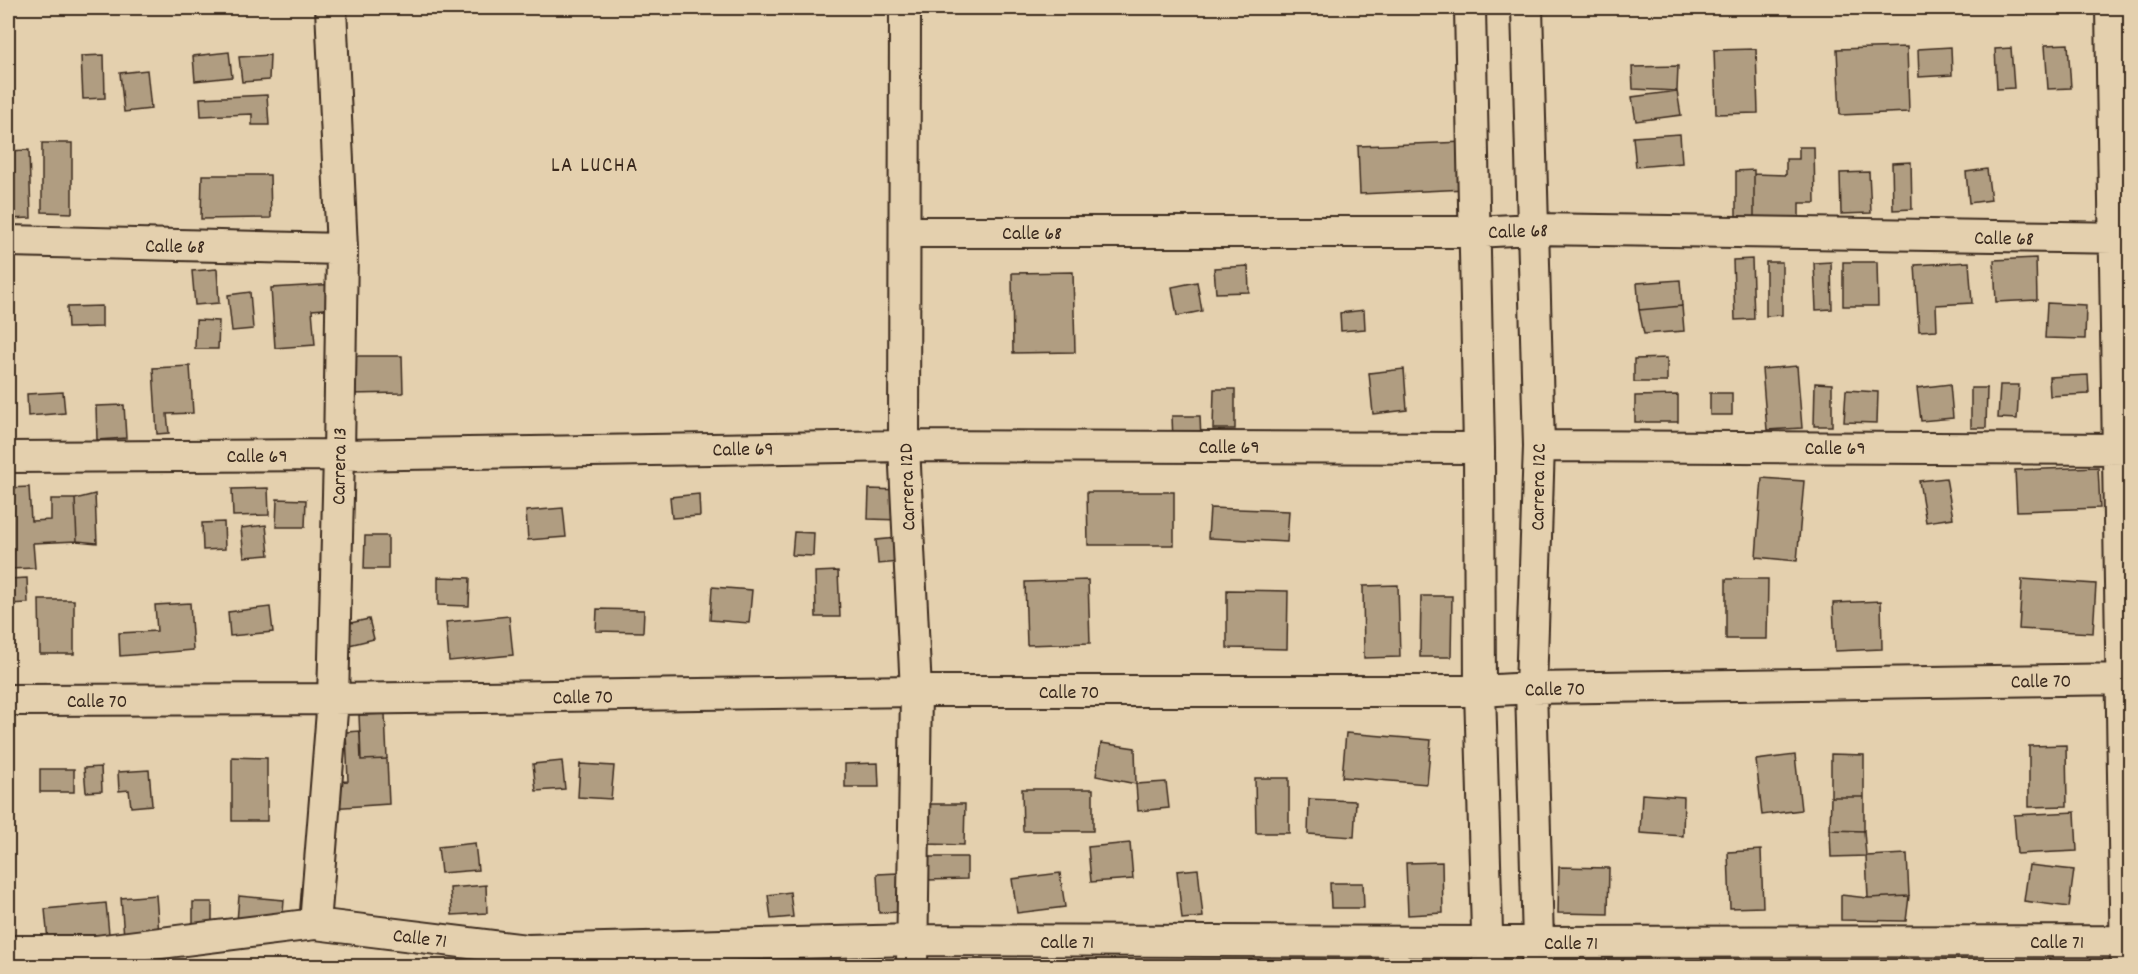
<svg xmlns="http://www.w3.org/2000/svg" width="2138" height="974" font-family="Dekko,sans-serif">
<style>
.building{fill:#b09d81;stroke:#3b2a1e;stroke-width:1.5}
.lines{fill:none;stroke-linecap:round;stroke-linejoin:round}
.street-casing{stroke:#3b2a1e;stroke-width:34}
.street{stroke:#e4d0ae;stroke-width:30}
.labels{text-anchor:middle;stroke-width:4.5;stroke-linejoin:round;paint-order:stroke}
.street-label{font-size:20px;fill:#3b2a1e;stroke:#e4d0ae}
.neighbourhood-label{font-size:21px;letter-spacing:1.5px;fill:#3b2a1e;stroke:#e4d0ae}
</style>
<rect width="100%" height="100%" fill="#e4d0ae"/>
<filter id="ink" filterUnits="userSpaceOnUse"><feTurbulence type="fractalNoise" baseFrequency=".0167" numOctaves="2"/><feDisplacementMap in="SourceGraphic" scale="12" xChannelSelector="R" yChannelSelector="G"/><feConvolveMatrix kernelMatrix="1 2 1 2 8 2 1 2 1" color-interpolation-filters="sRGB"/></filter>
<g filter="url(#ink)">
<!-- building -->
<path class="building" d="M2068 44 2071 88 2048 89 2045 45Z
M1907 47 1909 112 1840 115 1837 49Z
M1951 47 1952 75 1919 77 1918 49Z
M2011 48 2014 88 1997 89 1995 49Z
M1756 49 1758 113 1716 114 1714 50Z
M229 52 232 77 195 81 193 56Z
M104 55 105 98 83 99 81 56Z
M270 55 269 80 242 82 239 57Z
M1678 66 1677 91 1633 89 1632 67Z
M147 70 151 109 124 112 120 73Z
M1677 91 1681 115 1636 121 1632 97Z
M267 95 269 125H252V114L201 116 200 98Z
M1680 134 1682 163 1636 167 1633 137Z
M1465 142 1466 189 1360 194 1358 146Z
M42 143H72V213L42 212Z
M1799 147H1814L1815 203H1799V218H1754V174L1786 175V159H1799Z
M29 150 31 218 8 219V151Z
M1911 162 1912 209 1893 210 1892 163Z
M1987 169 1991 200 1969 203 1966 172Z
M1754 170V218L1736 217V171Z
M1869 172 1871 213 1841 214 1840 173Z
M202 175H270L271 218 201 219Z
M2036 258 2037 300 1996 302 1994 260Z
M1752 259 1754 319 1735 320 1733 260Z
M1766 262H1782V315L1766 316Z
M1831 262 1832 309 1816 310 1814 263Z
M1843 262H1877L1878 306H1843Z
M1969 262 1972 303 1936 305 1937 330 1919 331 1915 265Z
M1248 266 1249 292 1216 293 1214 268Z
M217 269 219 303 195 305 192 271Z
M1073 272 1075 352 1013 353 1012 273Z
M1680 280 1682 306 1639 310 1637 283Z
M1197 282 1202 311 1177 316 1172 287Z
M337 284 338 308 312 310 315 345 275 348 271 288Z
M250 292 253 329 232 331 228 295Z
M2047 303 2086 305 2085 339 2045 338Z
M102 306V327L68 328 67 307Z
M1682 306 1684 331 1644 334 1639 310Z
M1364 310 1365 329 1341 331 1340 313Z
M196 320 219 321 218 349H195Z
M348 356H402L403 393 349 394Z
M1667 358V382H1634V359Z
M190 366 193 413 167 414 169 433 157 434 153 368Z
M1797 366 1802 428 1767 430 1762 369Z
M1404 369 1407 410 1373 414 1369 373Z
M2088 375 2089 394 2050 396 2049 377Z
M1815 383 1832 384V426H1814Z
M1950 384 1953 418 1921 421 1917 388Z
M2000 385H2019L2017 419 1998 418Z
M1971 388H1987L1986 428H1971Z
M1214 389H1235V429H1213Z
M1846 390 1878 392 1877 423 1844 422Z
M63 392 65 413 28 416 27 394Z
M1710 393H1732V415H1710Z
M1678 395V422H1635V396Z
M124 405 126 438 97 440 96 406Z
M1172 416H1200L1201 440 1173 441Z
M2098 467 2100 508 2017 511 2015 470Z
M1762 478 1804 481 1797 561 1756 557Z
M1946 478 1953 518 1926 522 1919 481Z
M29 487 31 521 51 520V499H75L77 541 33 543 35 568 8 569V488Z
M268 488 269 515 233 516 232 489Z
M869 489 902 490 901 520 868 519Z
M1087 492H1174V545H1088Z
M95 494 97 543 77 541 75 499Z
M699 494 700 516 672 518 670 497Z
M277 499 306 500 305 527H276Z
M563 508 566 537 528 540 526 511Z
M1210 508 1289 511 1287 542 1208 538Z
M224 522 225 549 203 550 202 523Z
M266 525 269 555 244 557 241 528Z
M794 532 814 533 813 556 792 555Z
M365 536H388V569H364Z
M897 538 899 562 878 564 876 540Z
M838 571 840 617H816L815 572Z
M438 577 470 578 469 606 438 605Z
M27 578 28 603 8 604V579Z
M1726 579H1768L1767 639H1726Z
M2022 579 2096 584 2093 633 2019 629Z
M1088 580 1090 643 1027 645 1025 582Z
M1398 585 1400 657 1364 658 1363 586Z
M712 587 752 590 749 623 710 620Z
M1227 590 1288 591 1287 649 1227 648Z
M1421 596H1452L1451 657H1420Z
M39 600H74V654H40Z
M1881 601 1882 649 1835 651 1833 603Z
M190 603 193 650 120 656 119 633 157 631 155 605Z
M270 607 273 632 230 636 228 612Z
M597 609 644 610 643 632 596 631Z
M509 616 513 655 449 661 446 622Z
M369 619 374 639 345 646 341 625Z
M385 714 387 759 361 760 359 715Z
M360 731 361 760 387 759 389 804 330 808 329 782 348 781 346 732Z
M1346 733 1431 740 1427 784 1342 777Z
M1101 743 1135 748 1136 784 1096 776Z
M2066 745 2067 806 2029 807V746Z
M1831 754 1864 755V797H1831Z
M1795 755 1801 810 1762 815 1756 760Z
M232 757 267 758V821H232Z
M562 761 565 789 536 791 533 764Z
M878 763 879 787H845V764Z
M580 764 614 766 611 799 578 797Z
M101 767 102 791 86 792 84 768Z
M40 769H74V792H40Z
M149 770 152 805 131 807 129 790 119 791 118 772Z
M1255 778H1289V833H1256Z
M1166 782 1169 808 1138 811 1136 784Z
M1022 789H1093V831H1023Z
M1642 794 1684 797 1683 836 1640 833Z
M1831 797H1864V831L1830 830Z
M1309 799 1356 801 1354 837 1308 834Z
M927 804H965L964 845 926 844Z
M2075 812 2077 851 2017 854 2014 815Z
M1830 830 1864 831 1866 856 1831 857Z
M475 843 478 870 441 873 438 847Z
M1130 843 1133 879 1091 882 1088 847Z
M1761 850 1763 907 1730 908 1728 852Z
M1907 854 1909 896 1868 898 1866 856Z
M928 857H967V879L928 880Z
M1442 862 1443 913 1408 915 1406 863Z
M2029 865 2074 870 2069 907 2024 901Z
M1559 867 1609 868 1608 914 1558 913Z
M1198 869 1203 917 1182 919 1177 871Z
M898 873 900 912 879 913 877 874Z
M1060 873 1065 907 1017 913 1012 879Z
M1330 883H1363L1364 908H1331Z
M486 885 487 913 452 915 450 888Z
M790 892 793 917 771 919 768 895Z
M156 895 159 934 124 937 121 898Z
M1841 895 1868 898 1909 896 1906 921 1841 920Z
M239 896 284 900 282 926 237 922Z
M193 902H212V926L193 927Z
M106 903 109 934 48 941 45 909Z"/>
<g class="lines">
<!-- street casing -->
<g class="street-casing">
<path id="street" d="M905 8 904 446 916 691 912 966
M1470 8 1479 448 1480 691 1488 966
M1527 8 1539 446 1531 688 1538 942 1537 966
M2111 8 2126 966
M905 232H1475L1533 229 2130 238
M8 241 342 249
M1539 446 2130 449
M8 457 339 455 904 446 1479 448
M8 700 333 699 916 691H1480L1531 688 2130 679
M315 924 333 699 339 455 342 249 331 8
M8 951H96L315 924 527 950 913 940 1489 942 2130 941"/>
</g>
<!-- street -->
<use href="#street" class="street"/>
</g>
</g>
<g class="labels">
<!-- street labels -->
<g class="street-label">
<text transform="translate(1518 230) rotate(-2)" y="7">Calle 68</text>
<text x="1032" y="239">Calle 68</text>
<text transform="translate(2004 237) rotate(1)" y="7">Calle 68</text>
<text transform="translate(175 245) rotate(1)" y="7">Calle 68</text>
<text x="1229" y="453">Calle 69</text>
<text x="1835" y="454">Calle 69</text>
<text transform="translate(743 448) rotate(-1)" y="7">Calle 69</text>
<text x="257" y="462">Calle 69</text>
<text transform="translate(338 466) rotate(-89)" y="7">Carrera 13</text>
<text transform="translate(906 487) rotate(-92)" y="7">Carrera 12D</text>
<text transform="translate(1537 487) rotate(-89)" y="7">Carrera 12C</text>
<text transform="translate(2041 680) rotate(-1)" y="7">Calle 70</text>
<text transform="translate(1555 688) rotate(-1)" y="7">Calle 70</text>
<text x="1069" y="698">Calle 70</text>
<text transform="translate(583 696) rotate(-1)" y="7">Calle 70</text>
<text x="97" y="707">Calle 70</text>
<text transform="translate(420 937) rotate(7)" y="7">Calle 71</text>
<text x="1067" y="948">Calle 71</text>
<text x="2057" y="948">Calle 71</text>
<text x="1571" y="949">Calle 71</text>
</g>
<!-- neighbourhood labels -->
<g class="neighbourhood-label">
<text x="595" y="171">LA LUCHA</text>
</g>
</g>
<!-- margin -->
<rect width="2138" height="974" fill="none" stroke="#e4d0ae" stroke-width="30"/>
<rect x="15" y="15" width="2108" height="944" fill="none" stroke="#3b2a1e" stroke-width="2" filter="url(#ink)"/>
</svg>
